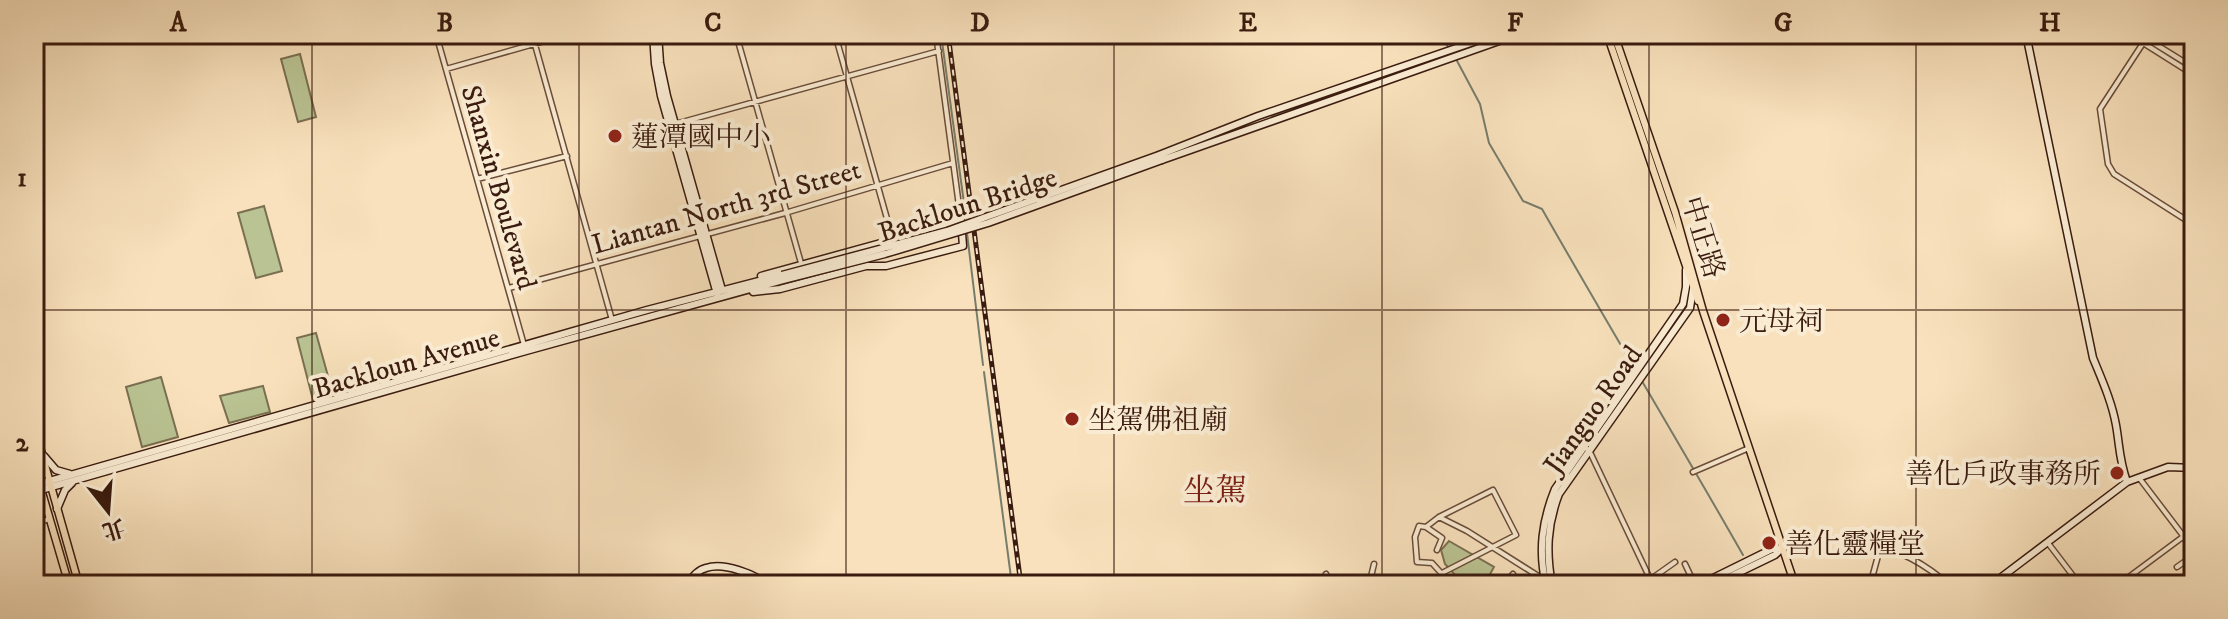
<svg xmlns="http://www.w3.org/2000/svg" width="2228" height="619" font-family="'IM FELL DW Pica','Noto Serif TC',serif">
<style>
.green{fill:#bac393;stroke:#7a6f51;stroke-width:2}
.lines{fill:none;stroke-linecap:round;stroke-linejoin:round}
.stream{stroke:#777d6d;stroke-width:2}
.street-casing{stroke:#6a4c3a;stroke-width:7}
.secondary-casing{stroke:#3a1b0f;stroke-width:9}
.primary-casing{stroke:#3a1b0f;stroke-width:9}
.street{stroke:#faecd3;stroke-width:4}
.secondary{stroke:#faecd3;stroke-width:6}
.primary{stroke:#f8e1bc;stroke-width:6}
.rail-casing{stroke:#3a1b0f;stroke-width:5}
.rail{stroke:#faecd3;stroke-width:2;stroke-dasharray:6;stroke-linecap:butt}
.secondary-bridge-casing{stroke:#3a1b0f;stroke-width:9;stroke-linecap:butt}
.secondary-bridge{stroke:#faecd3;stroke-width:6}
.grid{fill:none;stroke:#3a1b0f;stroke-width:2;stroke-opacity:0.55}
.poi-dot{fill:#8f2418;stroke:#faecd3;stroke-width:3}
.labels{text-anchor:middle;stroke-width:8;stroke-linejoin:round;paint-order:stroke}
.poi-label{font-size:28px;fill:#3a1b0f;stroke:#faecd3;text-anchor:start}
.street-label{font-size:28px;fill:#3a1b0f;stroke:#faecd3}
.quarter-label{font-size:32px;fill:#7a1f14;stroke:#faecd3}
.neatline{fill:none;stroke:#3a1b0f;stroke-width:3}
.grid-label{font-size:26px;text-anchor:middle;font-weight:bold;fill:#3a1b0f}
</style>
<rect width="100%" height="100%" fill="#f8e1bc"/>
<filter id="stains"><feTurbulence type="fractalNoise" baseFrequency=".0025" numOctaves="4"/><feColorMatrix values="0 0 0 0 .2 0 0 0 0 .09 0 0 0 0 .02 0 0 0 .5 -.17"/></filter>
<radialGradient id="worn" r=".72"><stop offset=".6" stop-color="#630" stop-opacity="0"/><stop offset="1" stop-color="#630" stop-opacity=".3"/></radialGradient>
<!-- green -->
<path class="green" d="M300 54 316 117 298 122 281 59Z
M264 206 282 271 256 278 238 213Z
M316 333 333 394 313 400 297 338Z
M161 377 178 437 142 447 126 387Z
M263 386 270 412 229 423 220 396Z
M1449 541 1494 567 1488 578 1456 576 1445 564 1441 550Z"/>
<g class="lines">
<!-- stream -->
<path class="stream" d="M941 34 966 218
M1440 34 1448 47
M1456 59 1480 104 1489 143 1523 201 1542 209C1608 325 1677 439 1743 555
M967 233 983 365
M984 372 1012 585"/>
<!-- street casing -->
<g class="street-casing">
<path id="street" d="M436 34 524 345
M532 34 612 320
M736 34 801 263
M835 34 893 240
M936 34 961 221
M2129 34 2194 75
M2139 34 2194 68
M2149 34 2100 109 2108 164 2114 174 2194 225
M446 69 569 34
M675 124 939 51
M477 179 567 156
M2186 220 2194 207
M509 288 785 213 953 163
M1583 447 1589 450 1653 585
M1693 472 1749 448
M2140 479 2194 550
M1439 517 1467 531 1543 579
M34 524 49 519
M1426 527 1442 538 1437 550
M2048 543 2080 585
M1782 548C1841 527 1903 544 1949 585
M1685 564 1695 585
M2177 567 2194 555
M1442 573 1516 535 1493 490 1439 517 1426 527 1419 526 1415 537 1417 562 1432 563 1452 585
M1326 574 1331 585
M1651 579 1675 562
M1795 584C1824 576 1852 575 1880 585
M1369 585 1374 564
M1503 585 1513 574
M1870 585 1881 545
M2118 585 2184 536 2194 522
M2189 585 2194 581"/>
</g>
<!-- secondary casing -->
<g class="secondary-casing">
<path id="secondary" d="M653 34 655 64 661 96 717 294
M658 34 660 63 667 96 722 290
M2026 34 2093 358C2102 380 2112 402 2116 425 2120 448 2119 459 2127 482
M1159 155 1258 116 1497 34
M1162 160 1519 34
M753 292 780 289 866 266H886L963 246 961 221 761 276
M44 456 56 470 70 474
M39 484 647 310 782 275
M41 490 526 351 783 280
M57 509 65 490 72 483
M686 585C692 578 697 570 706 568 724 562 754 574 769 585
M1546 585C1538 551 1542 521 1555 489L1683 304 1686 287V270
M1552 585C1546 553 1547 525 1559 494L1690 308 1693 289
M1699 585 1772 549 1782 548
M1713 585 1775 555 1782 548
M1991 585 2127 482 2168 467 2194 468"/>
</g>
<!-- primary casing -->
<g class="primary-casing">
<path id="primary" d="M1607 34 1698 301
M1614 34 1675 212 1703 311 1795 585
M34 426 79 585
M34 465 69 585"/>
</g>
<!-- street -->
<use href="#street" class="street"/>
<!-- secondary -->
<use href="#secondary" class="secondary"/>
<!-- primary -->
<use href="#primary" class="primary"/>
<!-- rail casing -->
<g class="rail-casing">
<path id="rail" d="M948 34 1021 585"/>
</g>
<!-- rail -->
<use href="#rail" class="rail"/>
<!-- secondary-bridge casing -->
<g class="secondary-bridge-casing">
<path id="secondary-bridge" d="M782 275 947 231 1159 155
M783 280 885 254 988 223 1162 160"/>
</g>
<!-- secondary-bridge -->
<use href="#secondary-bridge" class="secondary-bridge"/>
</g>
<!-- grid -->
<path class="grid" d="M312 34V585M579 34V585M846 34V585M1114 34V585M1382 34V585M1649 34V585M1916 34V585M34 310H2194"/>
<!-- markers -->
<g class="poi-dot">
<circle cx="615" cy="136" r="8"/>
<circle cx="1723" cy="320" r="8"/>
<circle cx="1072" cy="419" r="8"/>
<circle cx="2117" cy="473" r="8"/>
<circle cx="1769" cy="543" r="8"/>
</g>
<g class="labels">
<!-- poi labels -->
<g class="poi-label">
<text x="631" y="146">蓮潭國中小</text>
<text x="1739" y="330">元母祠</text>
<text x="1088" y="429">坐駕佛祖廟</text>
<text x="2101" y="483" text-anchor="end">善化戶政事務所</text>
<text x="1785" y="553">善化靈糧堂</text>
</g>
<!-- street labels -->
<g class="street-label">
<text transform="translate(500 187) rotate(74)" y="10">Shanxin Boulevard</text>
<text transform="translate(967 204) rotate(-18)" y="10">Backloun Bridge</text>
<text transform="translate(726 206) rotate(-16)" y="10">Liantan North 3rd Street</text>
<text transform="translate(1704 237) rotate(73)" y="10">中正路</text>
<text transform="translate(406 362) rotate(-16)" y="10">Backloun Avenue</text>
<text transform="translate(1592 409) rotate(-55)" y="10">Jianguo Road</text>
</g>
<!-- quarter labels -->
<g class="quarter-label">
<text x="1215" y="501">坐駕</text>
</g>
</g>
<!-- margin -->
<rect width="2228" height="619" fill="none" stroke="#f8e1bc" stroke-width="88"/>
<!-- north arrow -->
<g transform="translate(108 511) rotate(163)" stroke="#faecd3" stroke-width="6" paint-order="stroke">
<path d="M0-6L14 30L0 20L-14 30Z" fill="#3a1b0f"/>
<text y="-12" font-size="22" font-weight="bold" text-anchor="middle" fill="#3a1b0f">北</text>
</g>
<rect x="44" y="44" width="2140" height="531" class="neatline"/>
<g class="grid-label">
<text x="178" y="31">A</text>
<text x="445" y="31">B</text>
<text x="713" y="31">C</text>
<text x="980" y="31">D</text>
<text x="1248" y="31">E</text>
<text x="1515" y="31">F</text>
<text x="1783" y="31">G</text>
<text x="2050" y="31">H</text>
<text x="22" y="186">1</text>
<text x="22" y="451">2</text>
</g>
<rect width="100%" height="100%" filter="url(#stains)"/>
<rect width="100%" height="100%" fill="url(#worn)"/>
</svg>
